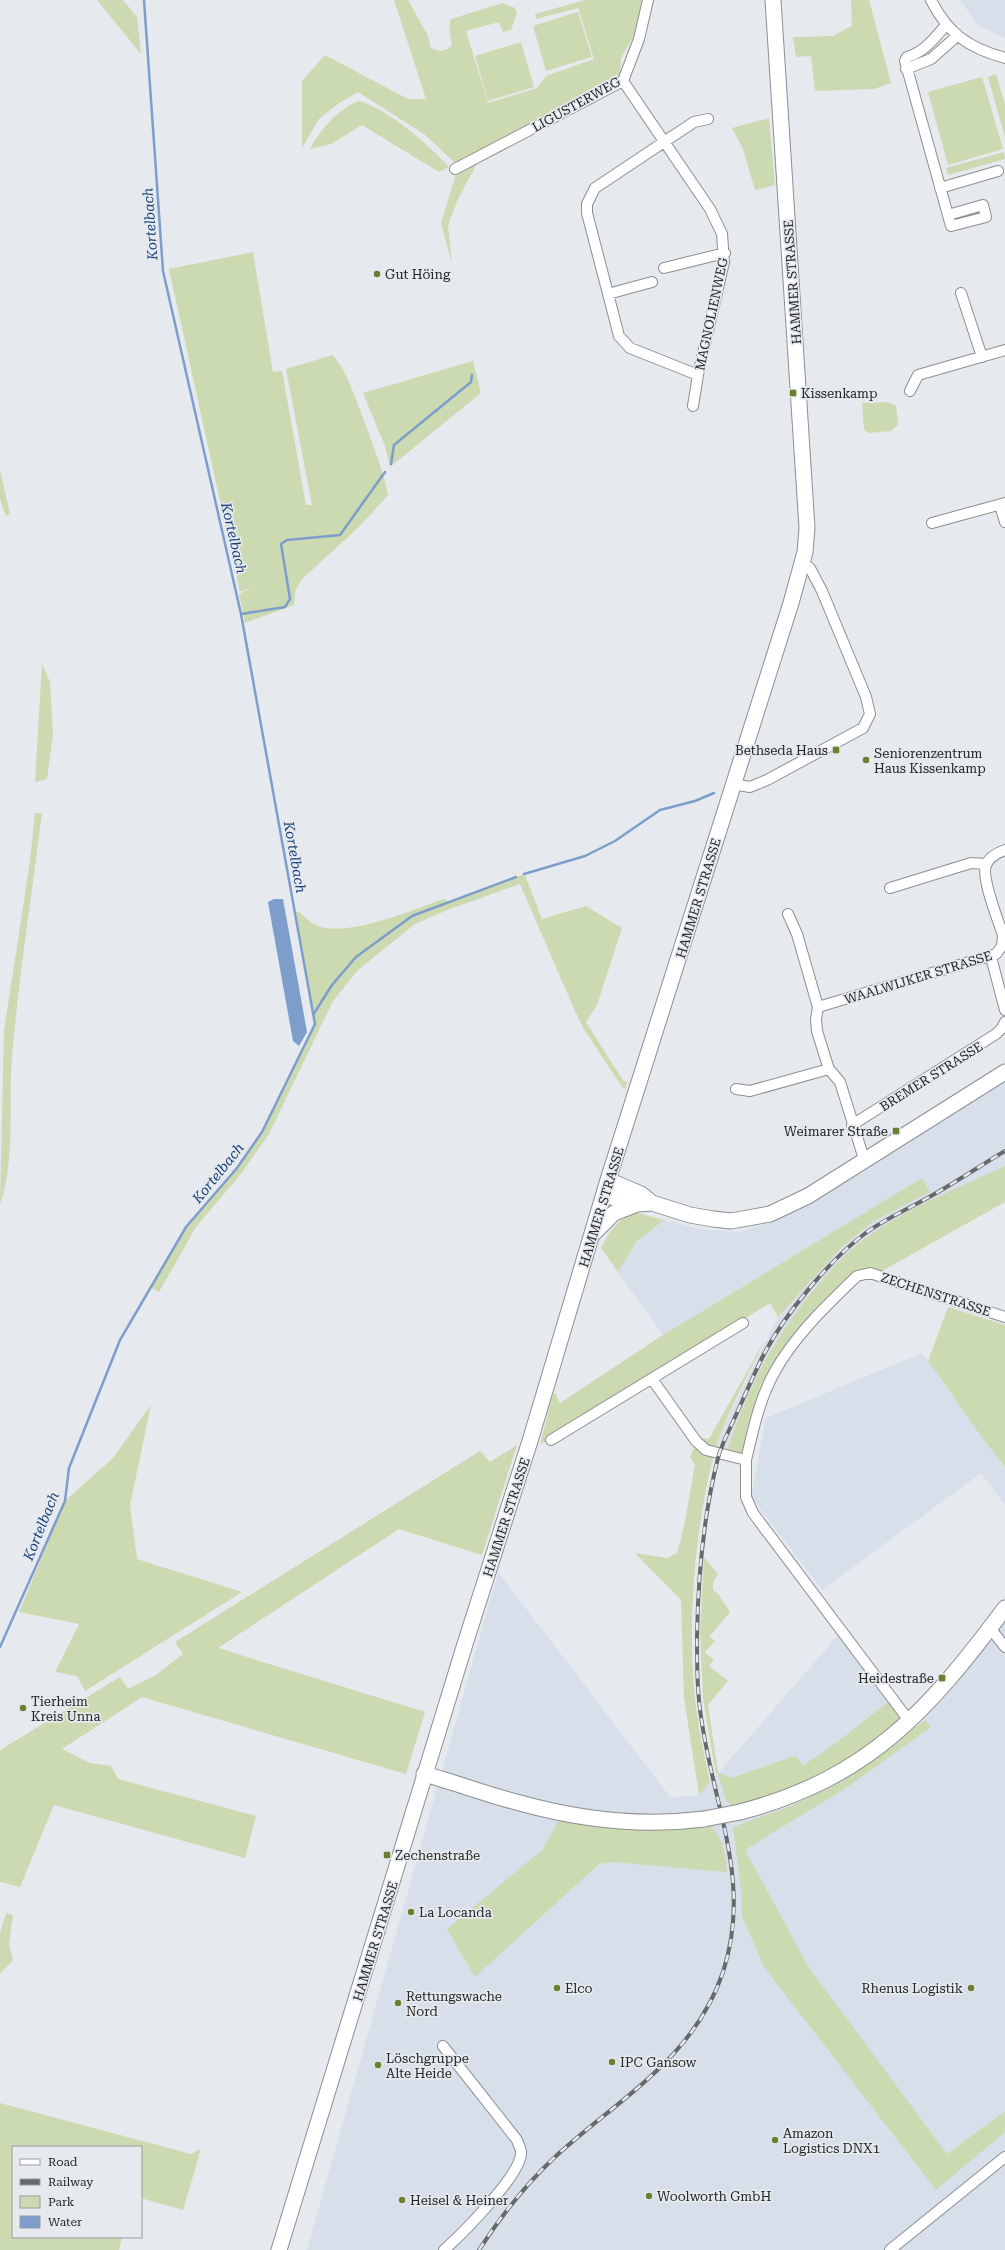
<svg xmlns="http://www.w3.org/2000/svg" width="1005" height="2250" font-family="'Roboto Serif',serif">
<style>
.built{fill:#d7dfea}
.green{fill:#ccdab1}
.water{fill:#7d9ecb}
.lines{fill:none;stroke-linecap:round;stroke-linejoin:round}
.stream{stroke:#7d9ecb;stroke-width:2.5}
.street-casing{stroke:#8b8f93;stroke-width:12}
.secondary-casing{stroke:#8b8f93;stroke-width:17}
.street{stroke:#fff;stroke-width:10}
.secondary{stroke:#fff;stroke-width:15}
.rail-casing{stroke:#66686a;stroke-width:4}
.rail{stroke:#e6e9ee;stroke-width:2.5;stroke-dasharray:8;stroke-linecap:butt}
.secondary-bridge-casing{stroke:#8b8f93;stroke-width:17;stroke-linecap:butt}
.secondary-bridge{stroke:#fff;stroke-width:15}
.poi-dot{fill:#6a8031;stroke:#e6e9ee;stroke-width:1.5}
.labels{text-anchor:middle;stroke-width:3.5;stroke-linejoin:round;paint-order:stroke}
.street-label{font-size:13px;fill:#242526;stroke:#e6e9ee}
.poi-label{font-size:13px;fill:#242526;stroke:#e6e9ee;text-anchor:start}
.water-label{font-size:14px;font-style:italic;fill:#18427b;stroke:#e6e9ee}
</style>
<rect width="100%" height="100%" fill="#e6e9ee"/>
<!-- built -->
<path class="built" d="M960 0H1005V38L979 26Z
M1005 1078V1166L895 1220 870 1235 850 1252 823 1280 776 1344 755 1379 726 1454 716 1448 726 1421 778 1317 842 1247 874 1221 929 1191 922 1178 663 1335 618 1272 636 1242 664 1220 700 1229 739 1232 768 1223 795 1210Z
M922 1353 1005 1462V1505L981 1473 822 1590 751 1497 766 1418Z
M498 1572 671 1798 699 1795 842 1631 910 1722 1005 1608V2250H307Z"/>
<!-- green -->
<path class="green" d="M97 0H123L137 17 141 54Z
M394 0H408L428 36 431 48 440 51 448 49 452 45 449 27 451 19 503 3 515 8 517 13 511 30 503 32 499 22 466 31 488 103 537 88 546 76 594 59 578 8 536 19 535 14 585 0H643L637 30 621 58 620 78 456 164 424 134 358 92 339 103 319 119 302 148V81L325 55 408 99H426Z
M851 0H869L891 83 874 89 815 91 811 56 796 57 793 37 833 36 852 26Z
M578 12 592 57 546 71 533 26Z
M521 42 534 87 488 101 475 56Z
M996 74 1005 105V137L988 77Z
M982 77 1003 149 948 165 928 92Z
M359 101C388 109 429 145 449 167L439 172 362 125 331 144 310 149C320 130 339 108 359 101Z
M769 118 775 185 755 190 743 149 732 128Z
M1004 152 1005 159 948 175 946 168Z
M479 160 458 199 448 225 452 264 441 223 456 174Z
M253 252 273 372 282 371 306 505H312L286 369 333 355C347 372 353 392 361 413 371 440 382 466 388 495L359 527 302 579 295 591 294 605 245 623 239 594 255 586 240 592 169 269Z
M473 361 481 393 390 467 385 446 363 393Z
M887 402 896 406 898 425 891 431 869 433 864 430 862 403Z
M0 470 10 514 6 516 0 499Z
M42 664 50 682 53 734 47 779 35 782Z
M35 813H42C32 894 19 975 12 1057 8 1105 16 1158 0 1205L4 1031 30 861Z
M524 874 522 876 525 875 542 919 586 906 622 928 597 1005 586 1022 624 1082 628 1081 624 1090 584 1029 575 1011 520 884 450 909 415 924 358 970 333 1001 269 1134 240 1175 196 1227 159 1292 150 1287 186 1227 237 1168 262 1132 315 1024 296 911C304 914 308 922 316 925 346 939 414 909 444 899L449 902Z
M1005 1166V1202L882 1271 875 1274 857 1276 803 1332 774 1373 746 1460 725 1456C734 1430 743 1405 755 1380 777 1333 828 1264 871 1234 912 1206 960 1187 1005 1166Z
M922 1178 930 1192 874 1221 842 1247 778 1317 770 1303 551 1440 540 1444 553 1394 555 1393 560 1403 663 1335Z
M638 1213 664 1220 636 1242 618 1272 601 1248C611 1230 617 1218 638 1213Z
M948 1307 1005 1325V1467C977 1433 954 1396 928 1361Z
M765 1340C748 1377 725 1414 714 1454 695 1528 687 1622 695 1698 698 1727 704 1754 710 1782L699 1795 684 1698 681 1600 635 1553 667 1558 677 1553C686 1524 689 1495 695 1465L690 1457 699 1438 709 1439Z
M151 1405 130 1505 137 1559 242 1592 85 1691 77 1676 55 1672 79 1624 19 1612 65 1501 113 1458Z
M517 1445 482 1555 399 1529 218 1648 425 1712 406 1774 142 1697 62 1749 90 1763 111 1766 118 1779 256 1816 245 1858 54 1805 20 1887 0 1882V1750L120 1677 128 1689 156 1675 183 1654 175 1642 480 1451 490 1462Z
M704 1557 718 1574 713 1582V1590L718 1594 730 1612 709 1637 715 1641 705 1652 714 1660 709 1666 728 1681 708 1705 718 1772 731 1778 795 1756 803 1765C834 1747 860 1723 888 1702L901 1715V1723L823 1777 789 1790 732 1806 726 1801 718 1773 716 1775 703 1699 700 1633Z
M925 1720 931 1727 849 1786 745 1850 809 1968 947 2154 1005 2111V2132L936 2190 764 1967 742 1916 741 1889 733 1827 791 1806 843 1781Z
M562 1814 704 1819C724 1840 724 1844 727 1872L612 1862 599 1864 475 1977 447 1929 543 1849Z
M6 1913 13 1915 9 1944 13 1960 0 1974V1933Z
M0 2103 191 2154 201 2149 183 2210 141 2198V2147H13V2237H122L119 2250H0Z"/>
<!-- water -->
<path class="water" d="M274 899H283L307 1032 299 1046 293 1041 268 902Z"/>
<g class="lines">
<!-- stream -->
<path class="stream" d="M391 464 394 445 471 382 472 375
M241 614 285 607 290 599 281 544 287 540 340 535 385 472
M524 874 585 856 615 841 660 810 695 801 714 793
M313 1015 332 985 356 957 412 916 516 877
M0 1647 65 1501 69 1468 120 1340 186 1227 237 1168 262 1132 315 1024 241 614 163 271 144 0"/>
<!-- street casing -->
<g class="street-casing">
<path id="street" d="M931 0C948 34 969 48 1005 58
M946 25C934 39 924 52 907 57L905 61 951 226 986 217 983 205 948 215
M906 69 931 59 957 36
M623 81 710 209 722 234 724 262 698 375 693 406
M455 169 623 81 639 39 648 0
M940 188 998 171
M664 268 725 253
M961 293 982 357
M608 294 652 282
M698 375 630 348 619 336 587 213V204L595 188 694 122 708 119
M910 391 918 375 1005 350
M1000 505 1005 522
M932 523 1005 503
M733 784 750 787 767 780 863 728 870 714 866 697 822 591 810 568 802 563
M890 888 971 863 986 864
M788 914 797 934 818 1007
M991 957 1005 1010
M736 1089 750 1091 829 1069
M852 1125 996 1034 1002 1028 1005 1022
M864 1159 840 1082 829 1069 826 1060 817 1031 816 1019 818 1007 996 954 1002 946 1003 935C998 920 981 878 986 865 989 857 997 853 1005 850
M652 1379 696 1441 706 1450 746 1460C753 1431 759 1400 774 1373 794 1336 827 1305 857 1276L870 1273 1005 1317
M551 1440 743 1323
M746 1460V1497L753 1513 910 1722
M990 1628 1005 1647
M443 2046 517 2140C518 2144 522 2150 521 2154 519 2177 462 2234 444 2250
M890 2250 1005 2157"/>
</g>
<!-- secondary casing -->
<g class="secondary-casing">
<path id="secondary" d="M608 1180 641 1194 652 1203
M604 1195 637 1204 652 1203 690 1215 713 1219 731 1221 770 1214 808 1196 1005 1072
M594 1233 614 1213 637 1204
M424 1774C457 1783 488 1795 520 1803 581 1820 641 1827 704 1819
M740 1812C869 1778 928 1711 1005 1608
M279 2250 465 1644 530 1441 608 1180 791 603 805 552 807 528 773 0"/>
</g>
<!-- street -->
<use href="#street" class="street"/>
<!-- secondary -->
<use href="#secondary" class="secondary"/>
<!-- rail casing -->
<g class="rail-casing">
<path id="rail" d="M479 2250C501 2216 525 2185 555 2157 618 2099 694 2059 723 1972 752 1883 715 1811 702 1723 697 1694 697 1666 697 1637 698 1576 703 1517 718 1458 722 1443 730 1429 736 1415 745 1395 754 1374 764 1354 785 1314 830 1259 867 1232 887 1218 910 1208 931 1196 956 1182 980 1166 1005 1151"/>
</g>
<!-- rail -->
<use href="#rail" class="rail"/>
<!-- secondary-bridge casing -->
<g class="secondary-bridge-casing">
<path id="secondary-bridge" d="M704 1819 740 1812"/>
</g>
<!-- secondary-bridge -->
<use href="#secondary-bridge" class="secondary-bridge"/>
</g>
<!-- markers -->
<g class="poi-dot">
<circle cx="377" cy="274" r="4"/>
<rect x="789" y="389" width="8" height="8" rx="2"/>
<rect x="832" y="746" width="8" height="8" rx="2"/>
<circle cx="866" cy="760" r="4"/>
<rect x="892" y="1127" width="8" height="8" rx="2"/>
<rect x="938" y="1674" width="8" height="8" rx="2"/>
<circle cx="23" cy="1708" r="4"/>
<rect x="383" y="1851" width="8" height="8" rx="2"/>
<circle cx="411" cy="1912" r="4"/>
<circle cx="557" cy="1988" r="4"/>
<circle cx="971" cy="1988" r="4"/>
<circle cx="398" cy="2003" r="4"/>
<circle cx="612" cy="2062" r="4"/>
<circle cx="378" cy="2065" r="4"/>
<circle cx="775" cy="2140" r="4"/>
<circle cx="649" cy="2196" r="4"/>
<circle cx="402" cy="2200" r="4"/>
</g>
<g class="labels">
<!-- street labels -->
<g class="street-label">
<text transform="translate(576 104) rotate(-29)" y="5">LIGUSTERWEG</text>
<text transform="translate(792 282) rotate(-94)" y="5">HAMMER STRASSE</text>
<text transform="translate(711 314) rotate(-78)" y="5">MAGNOLIENWEG</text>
<text transform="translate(698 898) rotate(-73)" y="5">HAMMER STRASSE</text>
<text transform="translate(918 977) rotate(-17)" y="5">WAALWIJKER STRASSE</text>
<text transform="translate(931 1076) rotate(-32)" y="5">BREMER STRASSE</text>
<text transform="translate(601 1207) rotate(-73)" y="5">HAMMER STRASSE</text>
<text transform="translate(936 1294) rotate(18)" y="5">ZECHENSTRASSE</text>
<text transform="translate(506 1517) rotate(-72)" y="5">HAMMER STRASSE</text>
<text transform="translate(375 1941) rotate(-73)" y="5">HAMMER STRASSE</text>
</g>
<!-- poi labels -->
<g class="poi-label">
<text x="385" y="279">Gut Höing</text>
<text x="801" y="398">Kissenkamp</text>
<text x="828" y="755" text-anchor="end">Bethseda Haus</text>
<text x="874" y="758">Seniorenzentrum<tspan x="874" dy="15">Haus Kissenkamp</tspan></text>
<text x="888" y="1136" text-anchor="end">Weimarer Straße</text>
<text x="934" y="1683" text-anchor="end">Heidestraße</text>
<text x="31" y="1706">Tierheim<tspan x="31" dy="15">Kreis Unna</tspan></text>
<text x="395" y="1860">Zechenstraße</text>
<text x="419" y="1917">La Locanda</text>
<text x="565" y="1993">Elco</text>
<text x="963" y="1993" text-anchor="end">Rhenus Logistik</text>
<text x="406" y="2001">Rettungswache<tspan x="406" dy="15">Nord</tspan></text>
<text x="386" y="2063">Löschgruppe<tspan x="386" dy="15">Alte Heide</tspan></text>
<text x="620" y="2067">IPC Gansow</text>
<text x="783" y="2138">Amazon<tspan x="783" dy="15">Logistics DNX1</tspan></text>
<text x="657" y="2201">Woolworth GmbH</text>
<text x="410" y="2205">Heisel &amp; Heiner</text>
</g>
<!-- water labels -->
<g class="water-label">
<text transform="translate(150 224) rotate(-94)" y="5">Kortelbach</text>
<text transform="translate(234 538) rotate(77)" y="5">Kortelbach</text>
<text transform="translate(295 857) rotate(80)" y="5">Kortelbach</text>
<text transform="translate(218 1173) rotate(-51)" y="5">Kortelbach</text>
<text transform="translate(41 1526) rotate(-68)" y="5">Kortelbach</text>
</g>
</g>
<!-- legend -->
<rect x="12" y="2146" width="130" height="92" fill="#e6e9ee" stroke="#989b9e"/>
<rect x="20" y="2159" width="20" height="6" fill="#ffffff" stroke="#989b9e"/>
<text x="48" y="2166" font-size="12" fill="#242526">Road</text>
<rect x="20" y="2179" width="20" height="6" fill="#66686a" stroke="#989b9e"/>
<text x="48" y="2186" font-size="12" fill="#242526">Railway</text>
<rect x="20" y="2196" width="20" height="12" fill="#ccdab1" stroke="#989b9e"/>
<text x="48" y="2206" font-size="12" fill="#242526">Park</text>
<rect x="20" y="2216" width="20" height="12" fill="#7d9ecb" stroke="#989b9e"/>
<text x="48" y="2226" font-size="12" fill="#242526">Water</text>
</svg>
